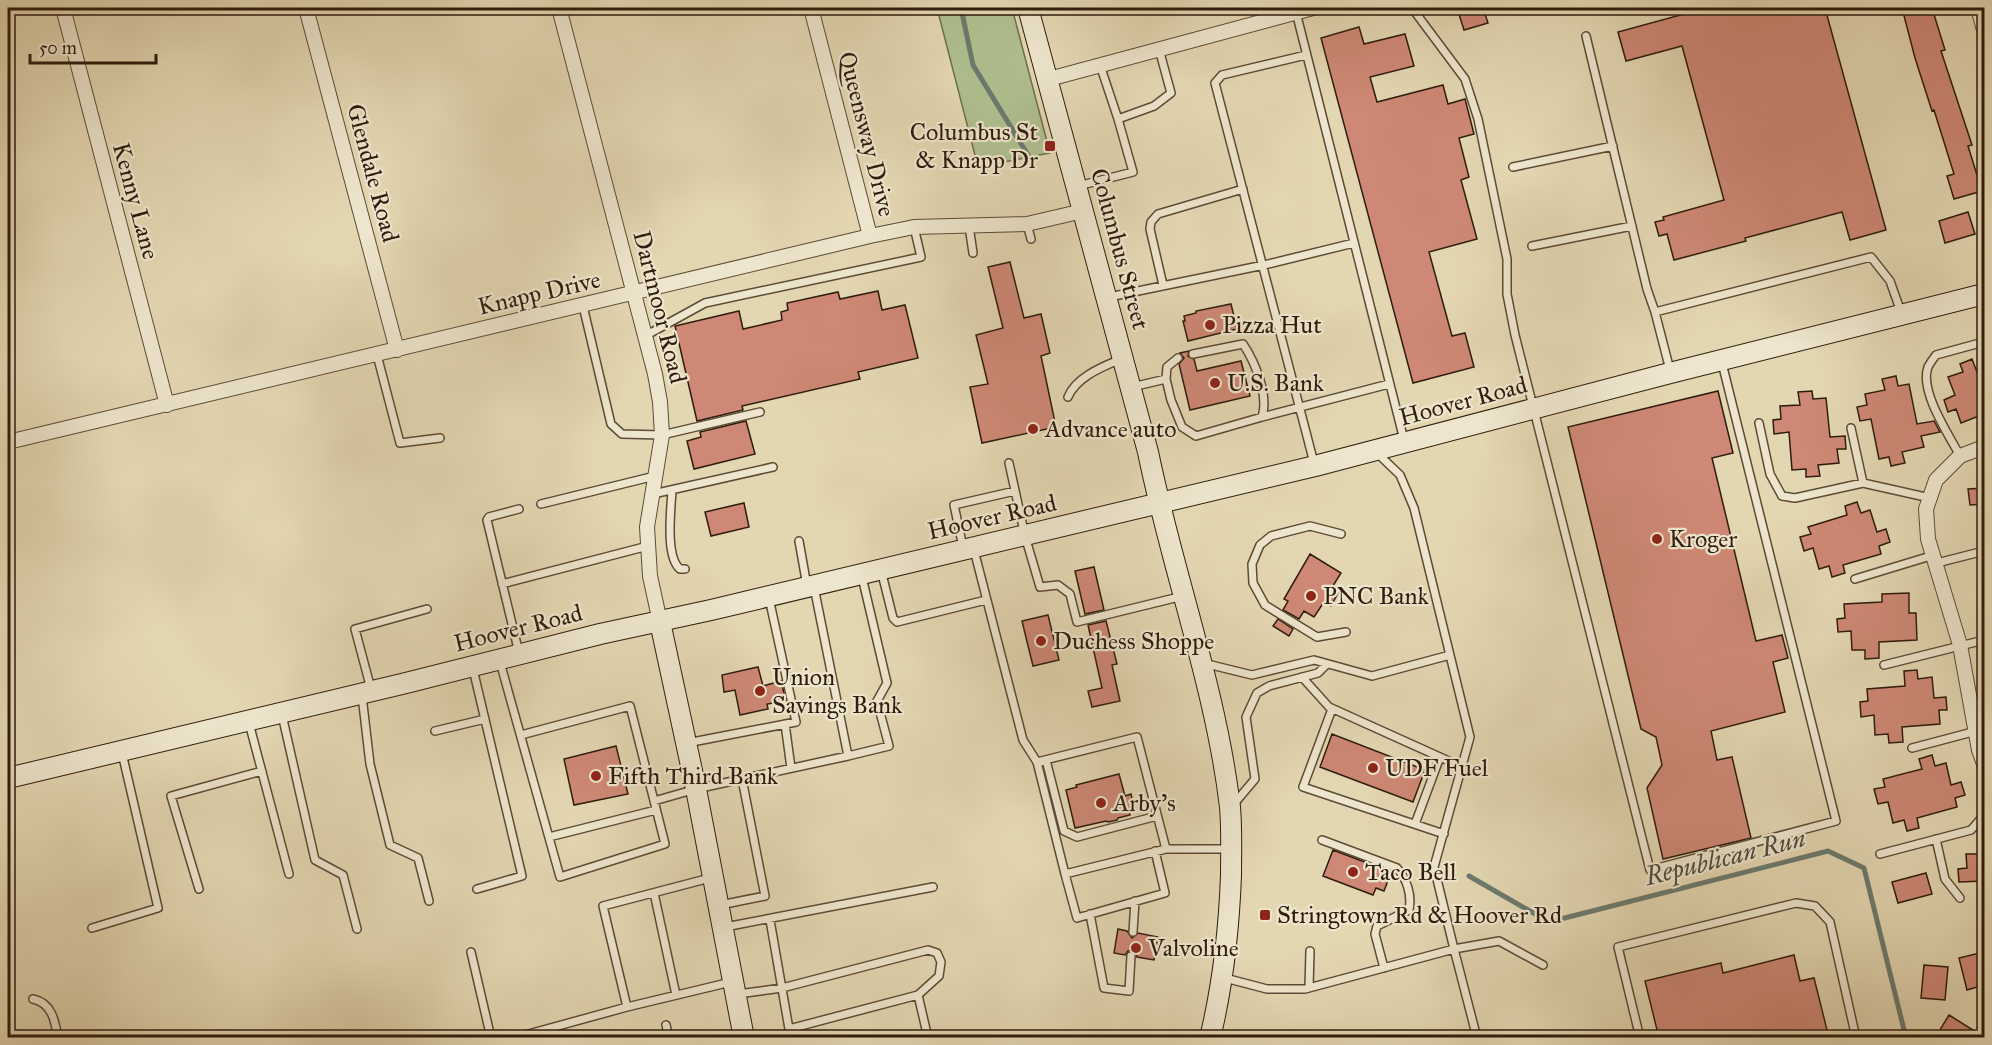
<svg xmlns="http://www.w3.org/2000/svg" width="1992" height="1045" font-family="'IM FELL Great Primer',serif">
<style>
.green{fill:#afbf8f;stroke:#6f6e4e;stroke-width:1.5}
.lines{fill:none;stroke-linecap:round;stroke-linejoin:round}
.stream{stroke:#6c7a6f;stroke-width:5}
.building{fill:#ce8875;stroke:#2f1c0d;stroke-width:1.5}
.lane-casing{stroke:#5c4b36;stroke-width:10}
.street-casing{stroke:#5c4b36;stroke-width:16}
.secondary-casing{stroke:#2f1c0d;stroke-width:22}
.lane{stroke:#ede5cd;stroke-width:7}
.street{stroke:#ede5cd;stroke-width:14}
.secondary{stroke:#ede5cd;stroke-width:20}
.poi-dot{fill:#8f2418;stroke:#ede5cd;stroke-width:2}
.labels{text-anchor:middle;stroke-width:4.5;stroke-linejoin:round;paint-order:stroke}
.poi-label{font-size:24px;fill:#2f1c0d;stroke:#ede5cd;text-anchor:start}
.street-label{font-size:24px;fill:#2f1c0d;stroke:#ede5cd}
.water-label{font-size:26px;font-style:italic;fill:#4e4b3e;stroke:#ede5cd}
</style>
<rect width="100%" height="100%" fill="#e3d7b2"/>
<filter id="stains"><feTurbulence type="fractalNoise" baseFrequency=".00333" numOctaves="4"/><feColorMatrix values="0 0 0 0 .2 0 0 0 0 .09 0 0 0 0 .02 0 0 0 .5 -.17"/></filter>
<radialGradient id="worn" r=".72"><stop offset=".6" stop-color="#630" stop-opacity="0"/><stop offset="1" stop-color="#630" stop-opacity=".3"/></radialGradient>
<!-- green -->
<path class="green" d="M937 8H1012L1050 153 978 167Z"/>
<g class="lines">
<!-- stream -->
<path class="stream" d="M961 8 973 65 1028 155
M1469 876 1549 922 1828 851 1864 868 1906 1038"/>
</g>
<!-- building -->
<path class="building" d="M1457 8H1483L1488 23 1464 30Z
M1706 8H1825L1886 230 1850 240 1842 212 1745 238 1746 241 1674 260 1667 234 1659 236 1655 222 1664 220 1663 217 1724 200 1682 46 1626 61 1618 32Z
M1902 8H1932L1945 50 1941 51 1972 145 1968 146 1982 191 1954 199 1947 176 1954 174 1934 110 1932 111 1915 58Z
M1359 27 1364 44 1405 34 1414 66 1370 77 1377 102 1443 85 1448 104 1465 99 1474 134 1459 138 1469 177 1461 180 1477 239 1429 252 1452 336 1465 333 1474 367 1413 383 1321 38Z
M1968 212 1975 234 1945 243 1939 221Z
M1010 262 1024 318 1041 314 1050 353 1041 356 1056 427 982 443 970 387 988 384 976 335 1003 328 988 267Z
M878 291 882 310 905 305 918 358 858 372 860 379 742 406 743 410 697 421 675 326 739 311 743 329 782 320 781 312 788 310 787 303 838 292 840 299Z
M1231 304 1237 329 1188 341 1183 321H1185L1184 316 1196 313V311Z
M1189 351 1188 356 1194 359 1197 371 1241 361 1250 396 1190 410 1179 364 1184 358 1180 353Z
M1972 359 1977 372 1984 370V414L1961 423 1956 409 1948 412 1944 400 1955 395 1948 377 1963 372 1960 364Z
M1896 376 1898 386 1909 384 1917 424 1934 421 1940 432 1921 436 1924 447 1902 452 1905 463 1891 466 1889 457 1879 459 1871 419 1860 421 1857 407 1867 405 1865 394 1885 390 1882 379Z
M1718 391 1733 453 1712 458 1756 641 1782 635 1788 658 1773 662 1785 712 1711 731 1717 760 1732 757 1751 838 1663 859 1647 788 1662 765 1656 737 1641 729 1568 427Z
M1812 391 1813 399 1826 398 1830 437 1845 436 1846 449H1837L1839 463 1818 465 1820 476 1806 477V469L1792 470 1789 432 1774 434 1773 420 1781 419 1780 406 1800 405 1798 392Z
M746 421 755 454 694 469 687 441 701 437 700 432Z
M1984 488V504L1970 505 1968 489Z
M1857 502 1861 513 1870 510 1877 532 1886 529 1890 542 1879 546 1881 554 1843 565 1845 573 1832 577 1829 566 1819 569 1813 548 1804 551 1800 537 1811 534 1808 527 1847 515 1845 506Z
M744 503 749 527 711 536 705 512Z
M1310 554 1341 573 1331 589 1338 593 1331 606 1324 602 1314 617 1304 611 1299 619 1283 610 1288 601 1284 599Z
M1094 567 1104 610 1085 614 1075 571Z
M1909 593V613H1916L1917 640 1879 642V658L1865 659V650H1852L1851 631 1838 632 1837 619 1845 618 1844 604 1882 602V594Z
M1048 615 1059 660 1033 666 1022 621Z
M1278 619 1293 629 1289 636 1273 626Z
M1106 621 1117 664 1112 665 1120 701 1092 707 1088 691 1102 688 1088 625Z
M758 667 763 686 781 681 786 701 767 704 768 709 740 715 735 690 724 692 722 675Z
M1917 670 1918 679 1932 677 1934 698 1946 697 1947 710H1939L1940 724 1902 727 1903 742 1889 743 1888 734 1875 735 1874 715 1861 717 1860 702 1868 701 1867 689 1905 686 1904 671Z
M1332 734 1425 770 1413 802 1320 767Z
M616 746 628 794 574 805 564 759Z
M1932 755 1935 766 1946 763 1951 785 1961 782 1965 795 1955 798 1957 807 1917 818 1919 828 1907 831 1904 820 1893 823 1888 802 1878 804 1874 789 1885 787 1883 779 1922 769 1919 759Z
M1119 774 1125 796 1131 794 1135 810 1129 811 1130 815 1118 818 1117 820 1108 822 1106 821 1075 828 1066 790 1077 787 1076 785Z
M1333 850 1383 869 1381 875 1389 878 1384 891 1376 888 1373 895 1323 876Z
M1966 854H1984V881L1959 882 1958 869 1967 868Z
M1926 873 1932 894 1898 903 1892 882Z
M1118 929 1127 931 1132 938 1138 933 1158 937 1154 960 1137 957 1136 953 1132 950 1128 951 1125 955 1114 953Z
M1984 952V985L1967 990 1959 958Z
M1794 955 1800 981 1814 978 1829 1038H1659L1645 981 1721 963 1723 973Z
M1924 965 1948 967 1945 1000 1921 998Z
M1949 1015 1984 1037V1038H1935Z"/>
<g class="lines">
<!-- lane casing -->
<g class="lane-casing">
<path id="lane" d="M1412 8 1465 79 1478 119 1507 259V294L1515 335 1650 870 1836 821 1722 363
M1296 12 1404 440
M1586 36 1647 289 1655 312 1871 257 1890 281 1901 312
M1306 55 1222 75 1215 83 1314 463
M1100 65 1118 119
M1513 167 1613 146
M1078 186 1133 172 1118 119 1154 106 1171 93 1159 49
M1027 224 1031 239
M969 226 973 253
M1532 246 1632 226
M1163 285 1150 229 1151 222 1158 214 1243 189
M1109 297 1264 265 1354 243
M583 306 611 424 622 434 662 435 760 412
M1655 312 1670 370
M645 336 705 303 921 257 914 227
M377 355 400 443 440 438
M1166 379 1167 367 1178 358
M1132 387 1166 379 1171 400 1182 427 1196 436 1262 417C1269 395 1255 362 1243 344L1193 354
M1068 397C1076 377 1102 367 1121 359
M1262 417 1389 384
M1759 423 1770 474 1782 496 1795 498 1863 483 1930 498
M1851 428 1863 483
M1960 456C1949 435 1919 391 1928 367 1930 363 1933 359 1936 355L1980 343
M1009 463 1025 536 1040 587 1058 585 1070 594 1077 622 1183 596
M672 490C671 509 665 557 680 569H685
M653 494 773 467
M541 504 655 476
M1341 534 1310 526 1271 536 1260 545 1252 564 1253 583 1265 605 1317 637 1346 632
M799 541 807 586
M963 547 954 505 1015 491
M974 550 1023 740 1037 762
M1937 563 1984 551
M881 570 893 618 897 622 986 600
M1855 579 1934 555
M502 584 648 546
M814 587 848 756 889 746 877 701 887 683 862 577
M519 653 487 520 489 517 519 509
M500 662 560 877 665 844 630 706 521 735
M1203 663 1252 675 1314 660 1372 676 1450 655
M1884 665 1984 640
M473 669 522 876 477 889
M1302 677 1329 707 1462 767
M371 689 355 629 427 609
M362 696 370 764 390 845 418 858 429 901
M1332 709 1303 787 1444 834
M282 715 315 860 343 875 357 929
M249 723 289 874
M785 724 791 768
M435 731 485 719
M687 743 796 722 769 598
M1912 748 1984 729
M1046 760 1064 831 1077 837 1157 816
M654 801 696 789 848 756
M1233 805 1255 779 1246 717 1257 693 1269 686 1318 673 1326 665
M1415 824 1440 757
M549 837 656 810
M1936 839 1945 879 1960 898
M1322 840 1397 868C1407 879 1412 895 1409 910L1377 926 1375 934 1384 968
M1155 851 1165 893 1077 918 1065 874 1166 849H1229
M1880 854 1971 830 1984 815
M1065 874 1037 762 1137 737 1166 849
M710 878 603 906 627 1007 731 982
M199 889 171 796 262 771
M654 893 676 995
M720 905 765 896 742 779
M1090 914 1104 988 1129 991 1131 956
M770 920 789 1029
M725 927 933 887
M92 928 158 908 122 753
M1133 932 1135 901
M471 952 491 1038
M1225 978 1267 989H1305L1454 949 1434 867 1470 737 1414 508 1400 475 1376 452
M1309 988 1310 951
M738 994 782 988 928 950 937 953 941 962 939 976 918 995
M33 999C52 1003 55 1021 58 1038
M666 1025 669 1038
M514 1038 627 1007
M791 1038 789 1029 918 995 928 1038
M1477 1038 1454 949 1499 941 1543 965
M1640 1038 1618 947 1796 903 1815 906 1830 922 1856 1038"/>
</g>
<!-- street casing -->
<g class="street-casing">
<path id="street" d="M63 8 167 405
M306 8 397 350
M559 8 655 374 660 402 662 435 647 527 650 576 660 622
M811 8 870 236
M1978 8 1984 30
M1049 79 1313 8
M8 442 870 236 914 227 1027 224 1083 211
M1984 447 1960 456 1936 480 1926 509 1928 539 1960 645 1979 750 1984 764"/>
</g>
<!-- secondary casing -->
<g class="secondary-casing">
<path id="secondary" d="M1028 8 1148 452C1172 570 1216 688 1230 807 1232 830 1231 853 1231 875 1229 930 1223 984 1210 1038
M660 622 696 789 744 1038
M8 778 406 683 600 634 711 610 1315 466 1670 373 1984 294"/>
</g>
<!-- lane -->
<use href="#lane" class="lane"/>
<!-- street -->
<use href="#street" class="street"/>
<!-- secondary -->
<use href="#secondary" class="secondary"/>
</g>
<!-- markers -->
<g class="poi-dot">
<rect x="1044" y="140" width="12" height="12" rx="3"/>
<circle cx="1210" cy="325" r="6"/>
<circle cx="1215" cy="383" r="6"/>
<circle cx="1033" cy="429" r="6"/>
<circle cx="1657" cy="539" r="6"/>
<circle cx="1311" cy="596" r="6"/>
<circle cx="1041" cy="641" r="6"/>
<circle cx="760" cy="691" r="6"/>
<circle cx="1373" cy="768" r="6"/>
<circle cx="596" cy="776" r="6"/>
<circle cx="1101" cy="803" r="6"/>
<circle cx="1353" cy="872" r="6"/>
<rect x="1259" y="909" width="12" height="12" rx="3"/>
<circle cx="1136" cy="948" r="6"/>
</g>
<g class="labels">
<!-- poi labels -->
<g class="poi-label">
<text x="1038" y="140" text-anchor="end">Columbus St<tspan x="1038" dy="28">&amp; Knapp Dr</tspan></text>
<text x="1222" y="333">Pizza Hut</text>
<text x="1227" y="391">U.S. Bank</text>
<text x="1045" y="437">Advance auto</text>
<text x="1669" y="547">Kroger</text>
<text x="1323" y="604">PNC Bank</text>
<text x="1053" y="649">Duchess Shoppe</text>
<text x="772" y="685">Union<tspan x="772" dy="28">Savings Bank</tspan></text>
<text x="1385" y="776">UDF Fuel</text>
<text x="608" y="784">Fifth Third Bank</text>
<text x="1113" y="811">Arby's</text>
<text x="1365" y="880">Taco Bell</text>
<text x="1277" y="923">Stringtown Rd &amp; Hoover Rd</text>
<text x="1148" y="956">Valvoline</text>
</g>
<!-- street labels -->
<g class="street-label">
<text transform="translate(867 134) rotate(76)" y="8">Queensway Drive</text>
<text transform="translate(373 173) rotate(75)" y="8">Glendale Road</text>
<text transform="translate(136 201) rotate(75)" y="8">Kenny Lane</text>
<text transform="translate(1120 249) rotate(75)" y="8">Columbus Street</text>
<text transform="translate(539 293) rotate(-13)" y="8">Knapp Drive</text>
<text transform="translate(660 307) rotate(76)" y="8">Dartmoor Road</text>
<text transform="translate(1463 401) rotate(-15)" y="8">Hoover Road</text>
<text transform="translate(992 517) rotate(-13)" y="8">Hoover Road</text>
<text transform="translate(518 628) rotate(-14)" y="8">Hoover Road</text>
</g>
<!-- water labels -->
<g class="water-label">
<text transform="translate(1725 857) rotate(-14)" y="9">Republican Run</text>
</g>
</g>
<!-- margin -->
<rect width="1992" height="1045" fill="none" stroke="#e3d7b2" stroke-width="30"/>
<rect x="9" y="9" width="1974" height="1027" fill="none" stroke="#2f1c0d" stroke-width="3"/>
<rect x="15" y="15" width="1962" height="1015" fill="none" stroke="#2f1c0d" stroke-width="1.5"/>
<!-- scale -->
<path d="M30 54v9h126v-9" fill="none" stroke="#2f1c0d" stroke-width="3"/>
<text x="39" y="54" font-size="18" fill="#2f1c0d" stroke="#ede5cd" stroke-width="4.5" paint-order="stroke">50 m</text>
<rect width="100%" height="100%" filter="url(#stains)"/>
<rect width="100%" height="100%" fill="url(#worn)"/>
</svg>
